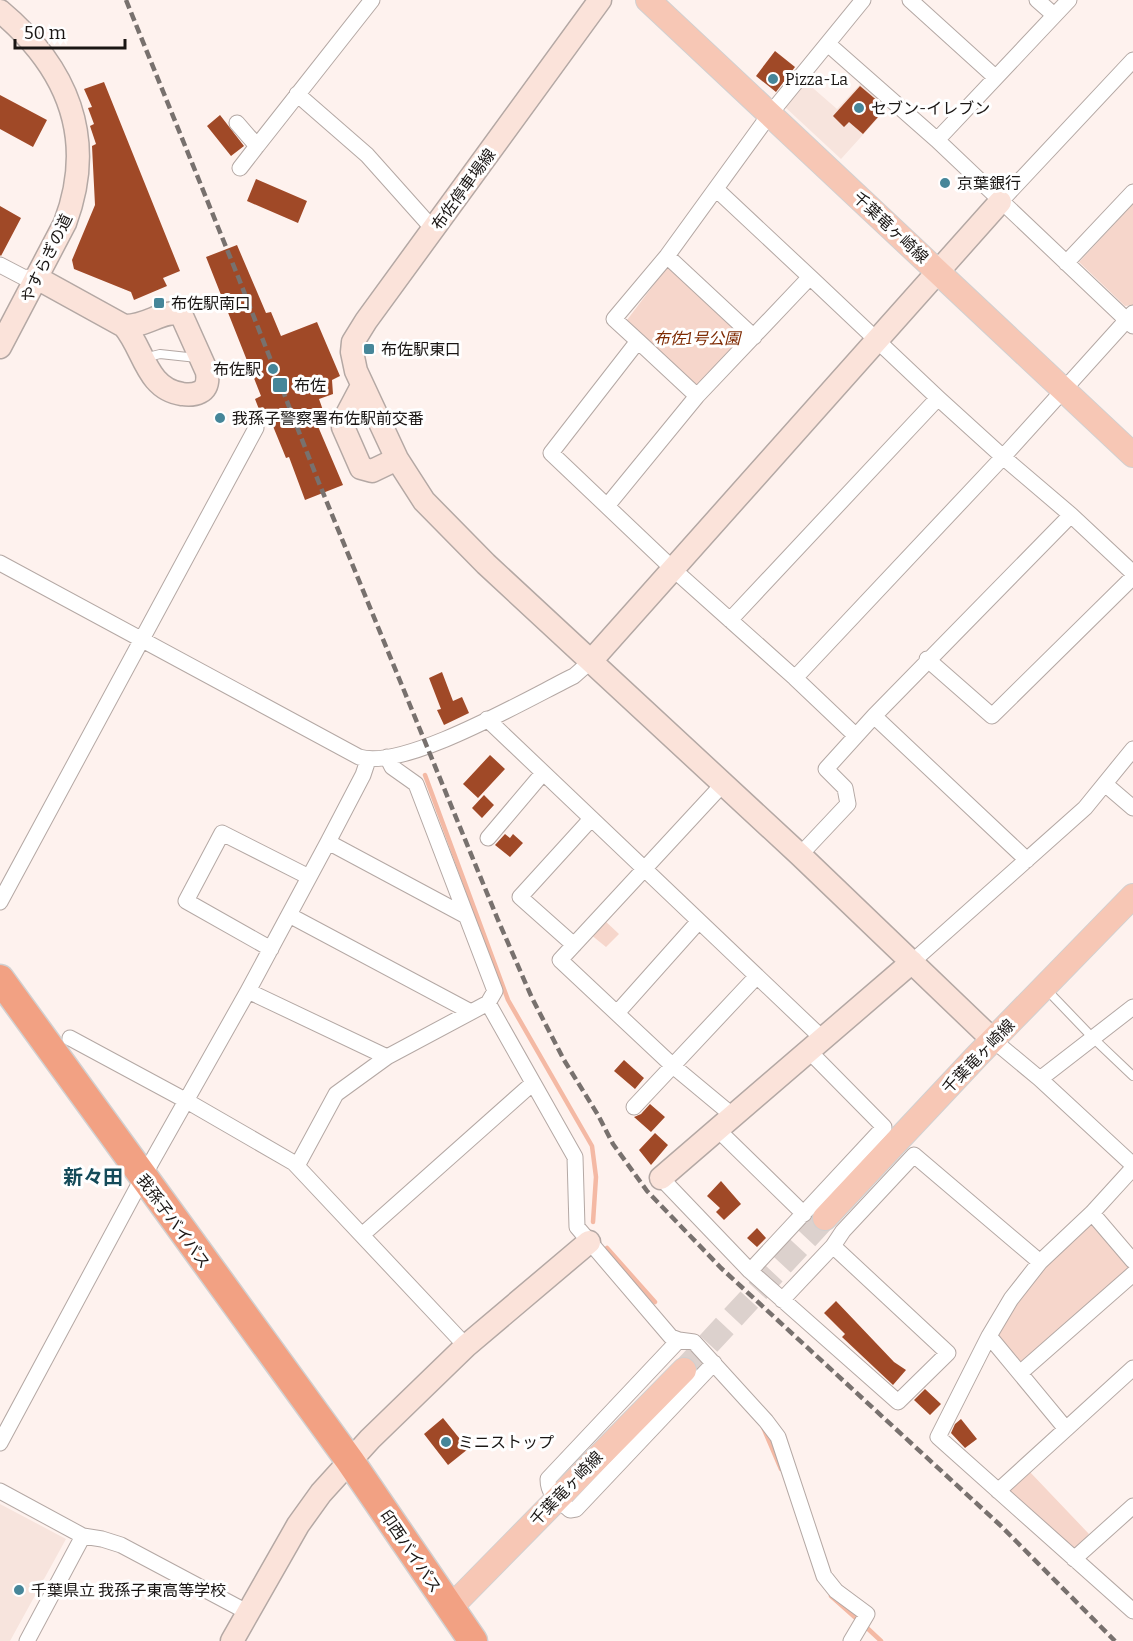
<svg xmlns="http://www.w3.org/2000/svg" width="1133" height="1641" font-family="Bitter,'Noto Sans JP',serif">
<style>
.built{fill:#f7e4dd}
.green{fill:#f6d6cb}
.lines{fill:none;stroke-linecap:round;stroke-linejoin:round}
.stream{stroke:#f4b9a4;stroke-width:4.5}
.building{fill:#a04927}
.primary-tunnel{stroke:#dcd1cd;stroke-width:24;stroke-dasharray:24 12;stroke-linecap:butt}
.lane-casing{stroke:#b4a8a4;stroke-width:10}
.street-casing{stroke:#b4a8a4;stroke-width:17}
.secondary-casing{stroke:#b4a8a4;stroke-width:25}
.primary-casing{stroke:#d1d0d0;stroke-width:26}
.highway-casing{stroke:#d1d0d0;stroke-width:31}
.lane{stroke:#fff;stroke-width:8}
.street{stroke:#fff;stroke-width:15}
.secondary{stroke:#fbe3da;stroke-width:22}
.primary{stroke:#f7c7b5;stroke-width:24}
.highway{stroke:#f2a183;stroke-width:28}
.rail{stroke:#78716e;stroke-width:4.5;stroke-dasharray:9 4.5;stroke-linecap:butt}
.poi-dot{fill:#468699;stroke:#fff;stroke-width:2}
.labels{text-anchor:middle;stroke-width:6;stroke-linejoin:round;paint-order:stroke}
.poi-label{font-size:16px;fill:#1a1614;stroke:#fff;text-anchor:start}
.street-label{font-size:16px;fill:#1a1614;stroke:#fff}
.park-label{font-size:16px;font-style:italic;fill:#7d2901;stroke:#fff}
.quarter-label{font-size:20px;font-weight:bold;fill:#144a59;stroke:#fff}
</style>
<rect width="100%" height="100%" fill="#fef2ee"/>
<!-- built -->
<path class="built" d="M806 82 837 109 862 82 889 106 841 159 785 107Z
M0 1504 66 1539 10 1641H0Z"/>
<!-- green -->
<path class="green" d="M1133 204V305L1125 306 1079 262Z
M668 266 746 338 698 386 627 320Z
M603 919 619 934 606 947 590 934Z
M1092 1213 1133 1261V1274L1020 1373 989 1336 1011 1299Z
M1029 1471 1089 1534 1076 1548 1067 1549 1005 1489Z"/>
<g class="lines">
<!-- stream -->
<path class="stream" d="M425 775 508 1000 592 1146 596 1177 593 1222
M607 1248 655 1302
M763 1427 781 1469
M831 1596 858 1620
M865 1626 881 1641"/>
</g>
<!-- building -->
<path class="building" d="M775 51 795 67 776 92 756 76Z
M104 82 180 271 163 278 167 286 134 300 131 292 74 269 72 260 95 205 92 146 96 144 90 126 94 124 88 108 92 107 84 89Z
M860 86 886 108 863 134 849 122 844 127 833 116Z
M0 95 47 120 33 147 0 129Z
M220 115 244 146 231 156 207 126Z
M256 179 307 201 298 223 247 201Z
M0 206 21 218 1 256 0 255Z
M237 245 266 313 271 312 281 336 317 322 340 376 332 380 333 394 319 399 324 413 314 417 343 485 305 500 289 457 286 458 268 414 262 417 255 399 261 396 206 257Z
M442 672 453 701 462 697 469 713 444 725 437 710 441 709 429 678Z
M490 755 505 769 478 798 463 784Z
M484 795 494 805 482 818 472 808Z
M505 834 510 838 513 834 523 843 510 857 495 845Z
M624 1060 644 1078 635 1089 614 1071Z
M650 1104 665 1117 651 1132 634 1117 641 1114Z
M655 1133 668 1145 651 1165 639 1150Z
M721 1181 741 1204 724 1220 716 1212 720 1208 707 1196Z
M757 1228 766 1238 757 1247 747 1238Z
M836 1301 894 1362 906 1370 893 1385 842 1337 845 1334 824 1313Z
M925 1389 941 1404 930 1415 914 1400Z
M443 1418 468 1449 448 1465 424 1434Z
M961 1419 977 1439 965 1448 951 1433 955 1424Z"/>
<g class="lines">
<!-- primary-tunnel -->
<path class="primary-tunnel" d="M684 1370 825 1218"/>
<!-- lane casing -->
<g class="lane-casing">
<path id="lane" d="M144 358 160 354 197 358
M1045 988 1093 1038 1133 1076"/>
</g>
<!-- street casing -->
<g class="street-casing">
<path id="street" d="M863 0 770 114 667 256 614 319 638 341 551 453 673 569 795 678 1003 457 1133 313
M910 0 995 77
M1037 0 1054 15
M828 44 937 140 1133 326
M297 94 367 155 434 230
M237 123 257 146 240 168
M937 140 1069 0
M257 146 372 0
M1000 202 1133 60
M667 256 754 337
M1066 263 1133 192
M0 265 23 277 37 278
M810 277 938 398 1003 457 1071 515 1133 573
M638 341 697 396 810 277 716 189
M607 506 697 396
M0 563 359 757C404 771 529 698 574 676L591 661
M730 620 938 398
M927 659 992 716 1133 577
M795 678 855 735
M874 716 1071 515
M487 719 822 1038
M387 757 392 767 416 784 495 991 488 1003 575 1157 577 1227 671 1337 679 1340 694 1342 766 1421 778 1437 824 1576 836 1591 867 1614 851 1641
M723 784 560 960 673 1066 732 1115
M1105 784 1133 808
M488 838 543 773
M328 842 466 916
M800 855 848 804 845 788 826 769 874 716 1027 860
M0 902 256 428
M289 915 471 1012
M574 945 520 897 591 819
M271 949 186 901 222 833 309 877
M912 962 1085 808 1133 749
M248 991 387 1057 488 1003
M617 1013 699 921
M70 1038 185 1100 294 1163 466 1346
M993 1040 1040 1079 1133 1165
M1040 1079 1133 1007
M634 1107 757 976
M717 1129 804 1214
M297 1166 336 1094 387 1057
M1133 1168 1092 1213 1040 1262 1011 1299 989 1336 938 1437 1133 1611
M661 1178 750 1271 898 1402 948 1353 833 1246
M1092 1213 1133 1261
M362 1235 533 1083
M750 1271 884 1127 808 1050
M782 1300 833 1246 843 1231 914 1155 1040 1262
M989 1336 1066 1429
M679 1340 548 1479C548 1495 558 1500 570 1510L576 1509 714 1363
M1020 1373 1133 1274
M0 1443 143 1177 248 991 328 842 363 775 368 760
M0 1491 83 1536 102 1539 121 1545 247 1612
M998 1491 1133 1368
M1074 1559 1133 1506
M27 1641 83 1536"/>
</g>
<!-- secondary casing -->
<g class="secondary-casing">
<path id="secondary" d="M600 0 366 321 353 342 352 352 356 371 397 459 424 501 486 564 800 855 993 1040
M0 11C67 67 97 138 65 223L0 347
M37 278 124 326C144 349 146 389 182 394 188 395 194 395 200 392 208 388 208 380 207 372L181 314C163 309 147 327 124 326
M362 386 343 422V427L361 468 372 471 397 459
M591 661 1000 202
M661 1178 912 962
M232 1641 298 1525 321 1493 370 1439 466 1346 589 1242"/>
</g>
<!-- primary casing -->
<g class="primary-casing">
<path id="primary" d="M648 0 1133 455
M825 1218 977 1056 1133 896
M450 1608 684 1370"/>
</g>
<!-- highway casing -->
<g class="highway-casing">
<path id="highway" d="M0 979 350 1461 473 1641"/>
</g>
<!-- lane -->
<use href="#lane" class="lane"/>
<!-- street -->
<use href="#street" class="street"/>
<!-- secondary -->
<use href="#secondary" class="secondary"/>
<!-- primary -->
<use href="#primary" class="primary"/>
<!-- highway -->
<use href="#highway" class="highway"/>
<!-- rail -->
<path class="rail" d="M126 0 239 279 319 483 498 920 532 998 564 1060 598 1115 613 1144 647 1191 721 1268 1000 1525 1115 1641"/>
</g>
<!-- markers -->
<g class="poi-dot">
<circle cx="773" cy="79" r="6"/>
<circle cx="859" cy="108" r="6"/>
<circle cx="945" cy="183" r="6"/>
<rect x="153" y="297" width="12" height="12" rx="3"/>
<rect x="363" y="343" width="12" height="12" rx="3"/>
<circle cx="273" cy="369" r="6"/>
<rect x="272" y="377" width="16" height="16" rx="3"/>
<circle cx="220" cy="418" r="6"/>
<circle cx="446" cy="1442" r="6"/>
<circle cx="19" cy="1590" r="6"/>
</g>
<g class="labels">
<!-- poi labels -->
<g class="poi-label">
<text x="785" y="85">Pizza-La</text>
<text x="871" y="114">セブン-イレブン</text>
<text x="957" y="189">京葉銀行</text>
<text x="171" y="309">布佐駅南口</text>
<text x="381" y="355">布佐駅東口</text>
<text x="261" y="375" text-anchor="end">布佐駅</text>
<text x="294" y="391">布佐</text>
<text x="232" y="424">我孫子警察署布佐駅前交番</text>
<text x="458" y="1448">ミニストップ</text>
<text x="31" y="1596">千葉県立 我孫子東高等学校</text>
</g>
<!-- street labels -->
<g class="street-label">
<text transform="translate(463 189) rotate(-54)" y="6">布佐停車場線</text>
<text transform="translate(891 227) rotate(43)" y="6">千葉竜ヶ崎線</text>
<text transform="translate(46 258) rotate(-64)" y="6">やすらぎの道</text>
<text transform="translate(978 1056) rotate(-46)" y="6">千葉竜ヶ崎線</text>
<text transform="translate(174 1221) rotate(54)" y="6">我孫子バイパス</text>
<text transform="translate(566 1488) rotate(-46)" y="6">千葉竜ヶ崎線</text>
<text transform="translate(411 1551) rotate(56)" y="6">印西バイパス</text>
</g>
<!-- park labels -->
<g class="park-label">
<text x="697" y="344">布佐1号公園</text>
</g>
<!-- quarter labels -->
<g class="quarter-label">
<text x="93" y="1184">新々田</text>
</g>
</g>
<!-- scale -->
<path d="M15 39v9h110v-9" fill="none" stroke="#1a1614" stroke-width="3"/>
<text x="24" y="39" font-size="18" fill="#1a1614" stroke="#ffffff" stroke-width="4.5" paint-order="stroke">50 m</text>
</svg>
